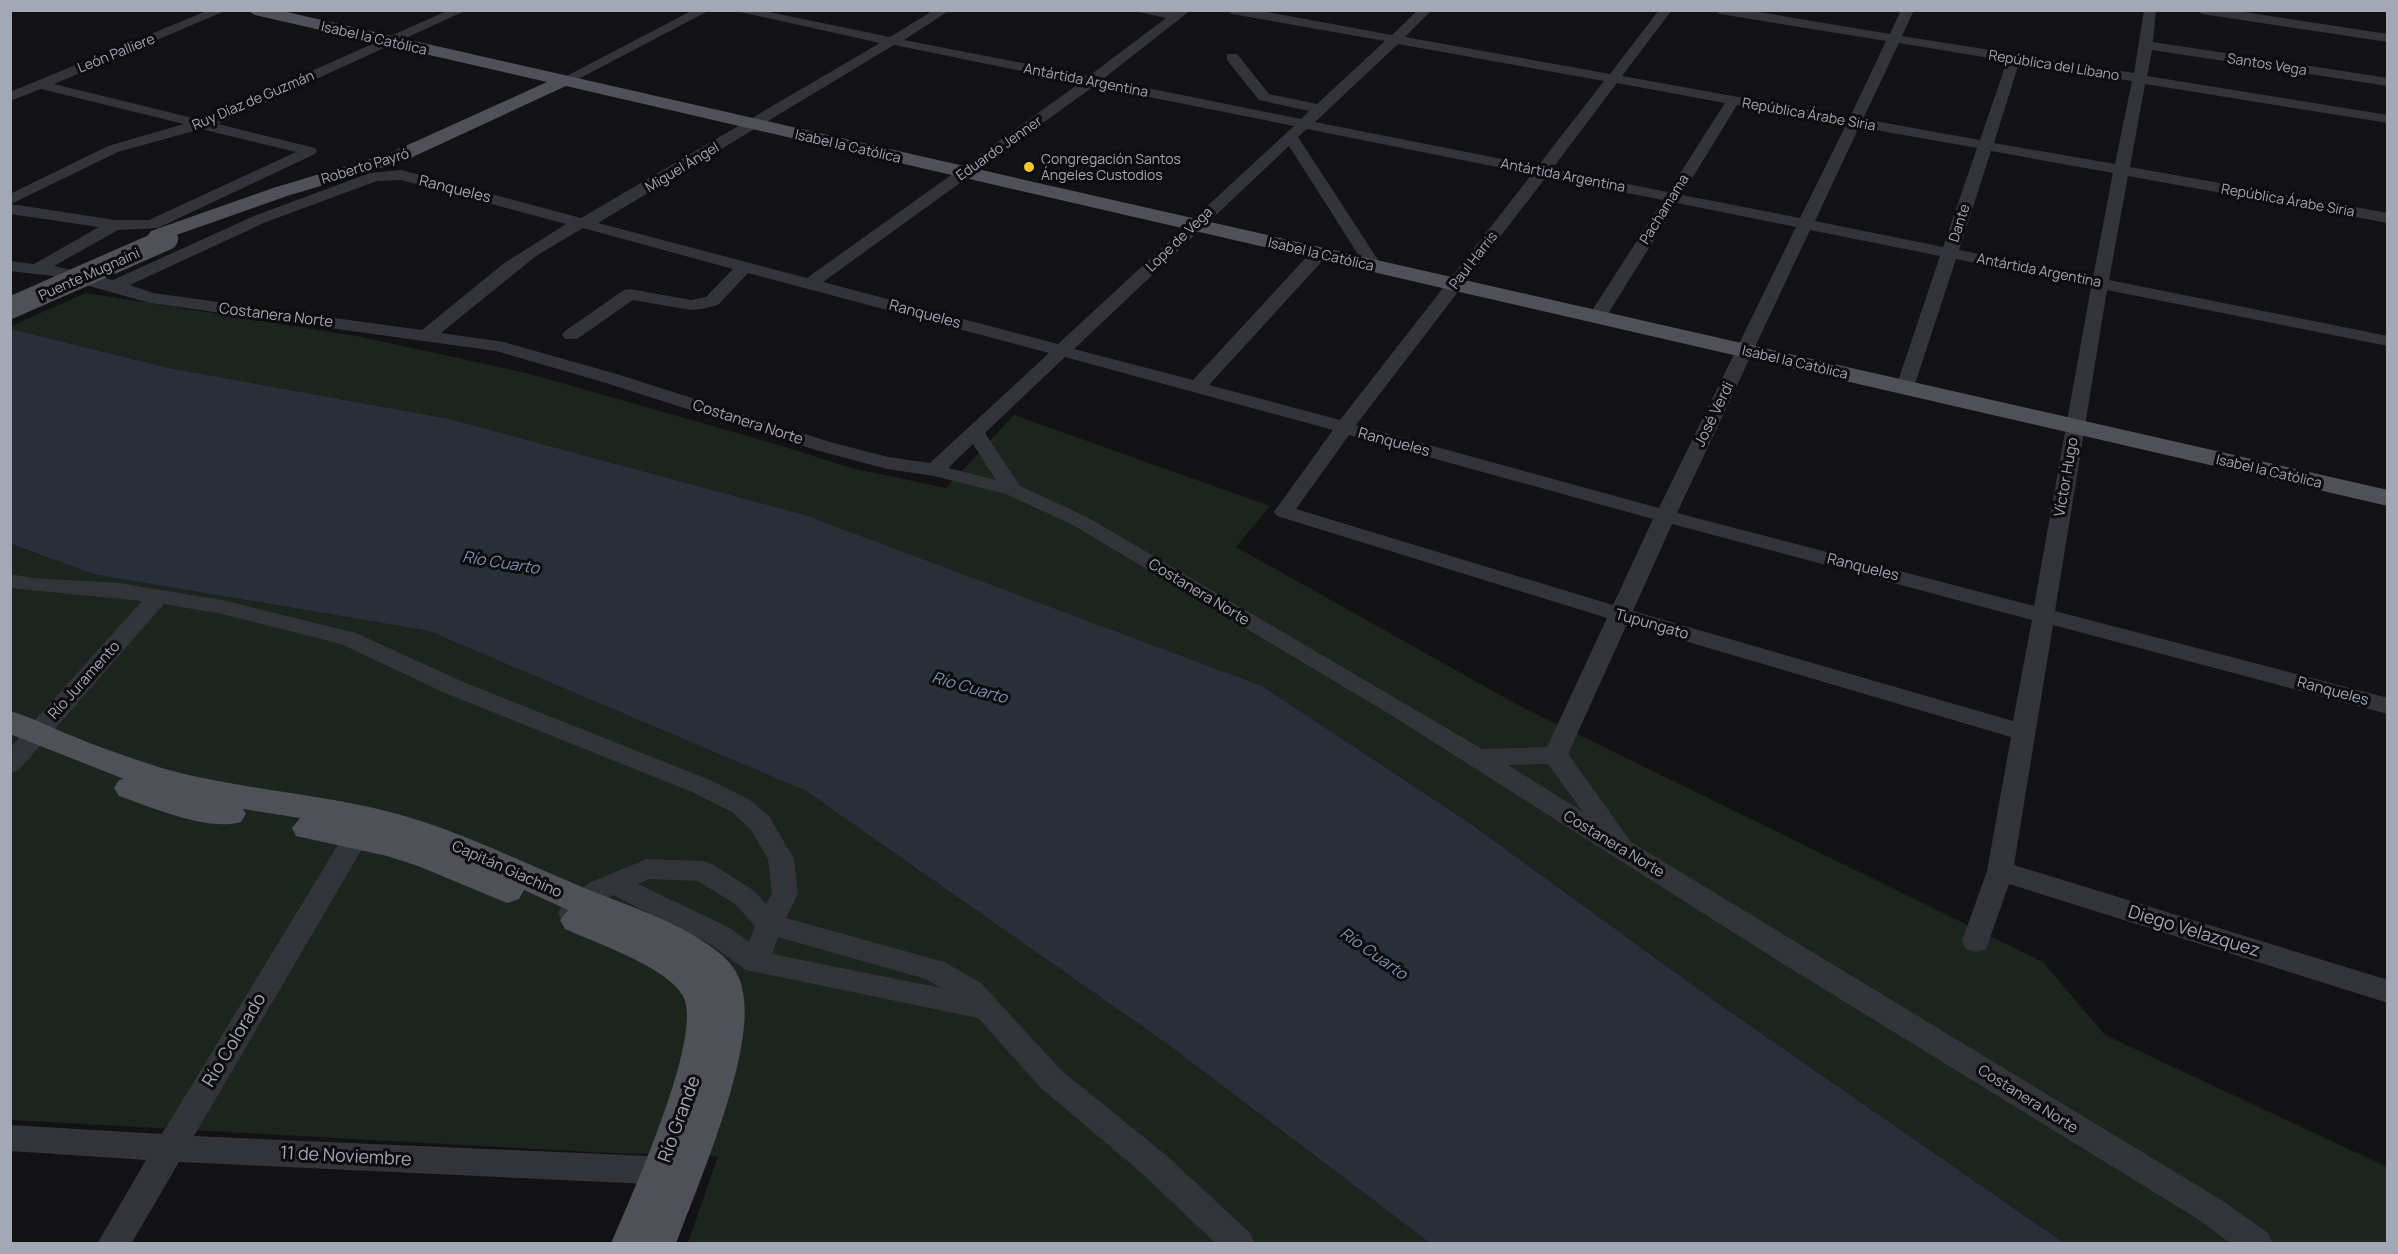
<svg xmlns="http://www.w3.org/2000/svg" width="2398" height="1254" font-family="Manrope,sans-serif">
<style>
.green{fill:#1c241e}
.water{fill:#292f38}
.lines{fill:none;stroke-linecap:round;stroke-linejoin:round}
.minor{fill:#333439;fill-rule:evenodd}
.major{fill:#4f5058;fill-rule:evenodd}
.major-bridge{stroke:#4f5058;stroke-width:22}
.poi-dot{fill:#f2c52c;stroke:#0d0d0f;stroke-width:2}
.labels{text-anchor:middle;stroke-width:6;stroke-linejoin:round;paint-order:stroke}
.far-street-label{font-size:14px;fill:#a4a7b5;stroke:#0d0d0f}
.far-poi-label{font-size:14px;fill:#a4a7b5;stroke:#0d0d0f;text-anchor:start}
.street-label{font-size:15px;fill:#a4a7b5;stroke:#0d0d0f}
.water-label{font-size:16px;font-style:italic;fill:#7a91b0;stroke:#0d0d0f}
.near-street-label{font-size:18px;fill:#a4a7b5;stroke:#0d0d0f}
</style>
<rect width="100%" height="100%" fill="#121214"/>
<!-- green -->
<path class="green" d="M86 293 362 337 530 374 782 446 851 468 946 488 1014 415 1270 506 1236 547 1518 705 2043 962 2105 1035 2387 1167V1243H2064L1716 1002 1468 822 1262 686 805 515 450 419 169 368 11 329V326Z
M10 544 93 574 429 631 806 791 1166 1043 1430 1243H688L718 1156 609 1153 11 1120Z"/>
<!-- water -->
<path class="water" d="M11 329 169 368 450 419 805 515 1262 686 1468 822 1716 1002 2064 1243H1430L1166 1043 806 791 429 631 93 574 11 544Z"/>
<g class="lines">
<!-- minor -->
<path class="minor" d="M209 10H227L54 84 201 120 449 10H467L218 124 315 148 317 151 315 154 158 228 118 230 54 266 113 280 254 216 370 173 401 170 581 218 880 43 731 10H759L890 37 934 10H950L904 40 1089 76 1166 18 1130 10H1191L1103 79 1301 119 1309 111 1259 100 1227 60V54H1237L1269 94 1317 104 1385 41 1232 14 1226 10H1256L1392 35 1418 10H1432L1405 37 1610 74 1659 10H1672L1622 76 1850 117 1886 41 1720 14 1714 10H1747L1890 34 1901 10H1914L1902 36 2134 73 2144 10H2156L2153 42 2388 78V86L2152 50 2147 76 2388 115V123L2145 84 2130 167 2388 213V223L2128 176 2109 280 2388 336V346L2107 290 2055 611 2388 698V714L2053 625 2014 865 2388 980V1003L2009 884 1986 949 1976 952 1966 949 1962 941 1987 871 2011 737 1627 624 1568 754 1631 842 2223 1201 2268 1233 2273 1244H2231L2201 1221 1780 962 1391 715 1073 525 1006 494 934 476 887 469 816 450 606 383 496 351 150 303 53 276 10 271V261L34 264 99 227 10 214V194L108 146 184 124 41 89 10 101V92ZM1899 43 2007 61 1980 140 1863 119ZM1398 44 1604 81 1538 166 1315 122ZM894 45 1080 83 807 278 598 223ZM2019 63 2132 81 2115 164 1994 143ZM1617 83 1725 103 1668 192 1552 169ZM1094 86 1294 126 1058 344 823 282ZM1737 105 1846 125 1800 218 1682 195ZM1859 127 1977 148 1943 247 1815 221ZM201 129 296 152 149 220H115L11 204 118 152ZM1307 129 1532 174 1340 420 1209 385 1325 258 1327 254 1325 250H1313L1193 380 1074 349 1289 146 1368 270H1380L1382 266 1298 137ZM1991 151 2113 173 2093 277 1959 250ZM1546 177 1663 200 1588 317 1597 322 1606 317 1677 203 1796 227 1659 508 1356 425ZM401 180 566 224 503 264 422 330 153 293 130 285 266 222 377 181ZM583 228 733 269 706 297 691 300 630 289 624 290 565 331 562 335 565 339H577L633 300 691 310 702 309 718 305 748 273 1049 353 930 463 888 457 830 442 620 375 504 342 441 333 536 256ZM1810 230 1940 256 1896 387 1905 393 1914 387 1956 259 2091 287 2034 606 1677 513ZM1065 357 1333 430 1274 512 1277 516 1607 618 1547 747 1482 749 1087 517 1020 486 985 433ZM1349 435 1653 519 1613 605 1296 509ZM973 444 996 480 948 468ZM1672 524 2032 620 2013 721 1633 611ZM1548 764 1583 812 1508 765Z
M693 10H710L569 84 564 85 557 81Z
M2196 10H2231L2388 34V42L2202 14Z
M10 574 31 578 119 583 222 600 356 633 461 681 710 780 750 800 769 816 794 859 798 894 786 918 944 962 981 983 1061 1070 1167 1156 1250 1233 1255 1244H1216L1145 1176 1041 1088 978 1018 746 970 710 944 613 895C594 903 586 928 562 920L558 913 562 906 589 883 647 859 703 861 712 864 753 890 766 904 772 894 768 859 751 830 732 812 692 792 445 693 341 644 222 614 164 604 19 770 10 773V748L142 601 10 588ZM649 879 698 881 735 904 755 926 749 942 730 928 638 884ZM778 937 926 979 941 988 772 954Z
M356 827 365 830 369 837 194 1136 671 1157 682 1161 687 1171 682 1181 671 1185 179 1162 131 1244H97L146 1160 10 1151V1125L162 1134 347 830Z"/>
<!-- major -->
<path class="major" d="M247 10H278L2388 490V506L566 86 404 161 287 196 165 239H151L148 235 151 231 273 188 390 153 547 82 255 15Z
M10 711C31 717 50 727 70 735 101 748 133 759 165 769 238 789 313 793 386 811 452 827 512 858 575 884 624 905 682 921 723 956 732 964 740 976 742 988 758 1048 698 1184 676 1244H611C629 1201 705 1035 683 996 667 967 596 943 565 929L560 920 568 910 524 890 519 899 507 903 418 866 387 856 296 836 292 828 300 818 243 809 246 814 241 822C208 832 151 807 119 796L114 788 119 780 124 779 10 734Z"/>
<!-- major-bridge -->
<path class="major-bridge" d="M10 308 167 239"/>
</g>
<!-- markers -->
<circle class="poi-dot" cx="1029" cy="167" r="6"/>
<g class="labels">
<!-- far-street labels -->
<g class="far-street-label">
<text transform="translate(374 38) rotate(13)" y="5">Isabel la Católica</text>
<text transform="translate(116 53) rotate(-22)" y="5">León Palliere</text>
<text transform="translate(2267 64) rotate(9)" y="5">Santos Vega</text>
<text transform="translate(2054 65) rotate(9)" y="5">República del Líbano</text>
<text transform="translate(1086 80) rotate(11)" y="5">Antártida Argentina</text>
<text transform="translate(253 100) rotate(-23)" y="5">Ruy Díaz de Guzmán</text>
<text transform="translate(1809 114) rotate(10)" y="5">República Árabe Siria</text>
<text transform="translate(848 146) rotate(13)" y="5">Isabel la Católica</text>
<text transform="translate(999 148) rotate(-35)" y="5">Eduardo Jenner</text>
<text transform="translate(365 166) rotate(-17)" y="5">Roberto Payró</text>
<text transform="translate(682 167) rotate(-31)" y="5">Miguel Ángel</text>
<text transform="translate(1563 175) rotate(11)" y="5">Antártida Argentina</text>
<text transform="translate(2288 200) rotate(10)" y="5">República Árabe Siria</text>
<text transform="translate(1664 209) rotate(-58)" y="5">Pachamama</text>
<text transform="translate(1959 223) rotate(-72)" y="5">Dante</text>
<text transform="translate(1179 239) rotate(-44)" y="5">Lope de Vega</text>
<text transform="translate(1321 254) rotate(13)" y="5">Isabel la Católica</text>
<text transform="translate(1473 260) rotate(-52)" y="5">Paul Harris</text>
<text transform="translate(2039 270) rotate(11)" y="5">Antártida Argentina</text>
<text transform="translate(89 274) rotate(-24)" y="5">Puente Mugnaini</text>
<text transform="translate(1795 362) rotate(13)" y="5">Isabel la Católica</text>
<text transform="translate(2269 471) rotate(13)" y="5">Isabel la Católica</text>
</g>
<!-- far-poi labels -->
<g class="far-poi-label">
<text x="1041" y="164">Congregación Santos<tspan x="1041" dy="16">Ángeles Custodios</tspan></text>
</g>
<!-- street labels -->
<g class="street-label">
<text transform="translate(455 189) rotate(14)" y="5">Ranqueles</text>
<text transform="translate(925 314) rotate(15)" y="5">Ranqueles</text>
<text transform="translate(276 315) rotate(7)" y="5">Costanera Norte</text>
<text transform="translate(1714 414) rotate(-64)" y="5">José Verdi</text>
<text transform="translate(748 422) rotate(18)" y="5">Costanera Norte</text>
<text transform="translate(1394 442) rotate(15)" y="5">Ranqueles</text>
<text transform="translate(2066 477) rotate(-80)" y="5">Víctor Hugo</text>
<text transform="translate(1863 567) rotate(14)" y="5">Ranqueles</text>
<text transform="translate(1199 592) rotate(31)" y="5">Costanera Norte</text>
<text transform="translate(1652 624) rotate(16)" y="5">Tupungato</text>
<text transform="translate(84 680) rotate(-48)" y="5">Río Juramento</text>
<text transform="translate(2333 691) rotate(15)" y="5">Ranqueles</text>
<text transform="translate(1614 844) rotate(31)" y="5">Costanera Norte</text>
<text transform="translate(507 869) rotate(24)" y="5">Capitán Giachino</text>
<text transform="translate(2028 1099) rotate(32)" y="5">Costanera Norte</text>
</g>
<!-- water labels -->
<g class="water-label">
<text transform="translate(501 562) rotate(9)" y="6">Río Cuarto</text>
<text transform="translate(970 687) rotate(16)" y="6">Río Cuarto</text>
<text transform="translate(1374 953) rotate(35)" y="6">Río Cuarto</text>
</g>
<!-- near-street labels -->
<g class="near-street-label">
<text transform="translate(2194 931) rotate(17)" y="6">Diego Velazquez</text>
<text transform="translate(234 1040) rotate(-59)" y="6">Río Colorado</text>
<text transform="translate(679 1119) rotate(-70)" y="6">Río Grande</text>
<text transform="translate(346 1156) rotate(3)" y="6">11 de Noviembre</text>
</g>
</g>
<!-- border -->
<rect width="2398" height="1254" fill="none" stroke="#a4a7b5" stroke-width="24"/>
</svg>
